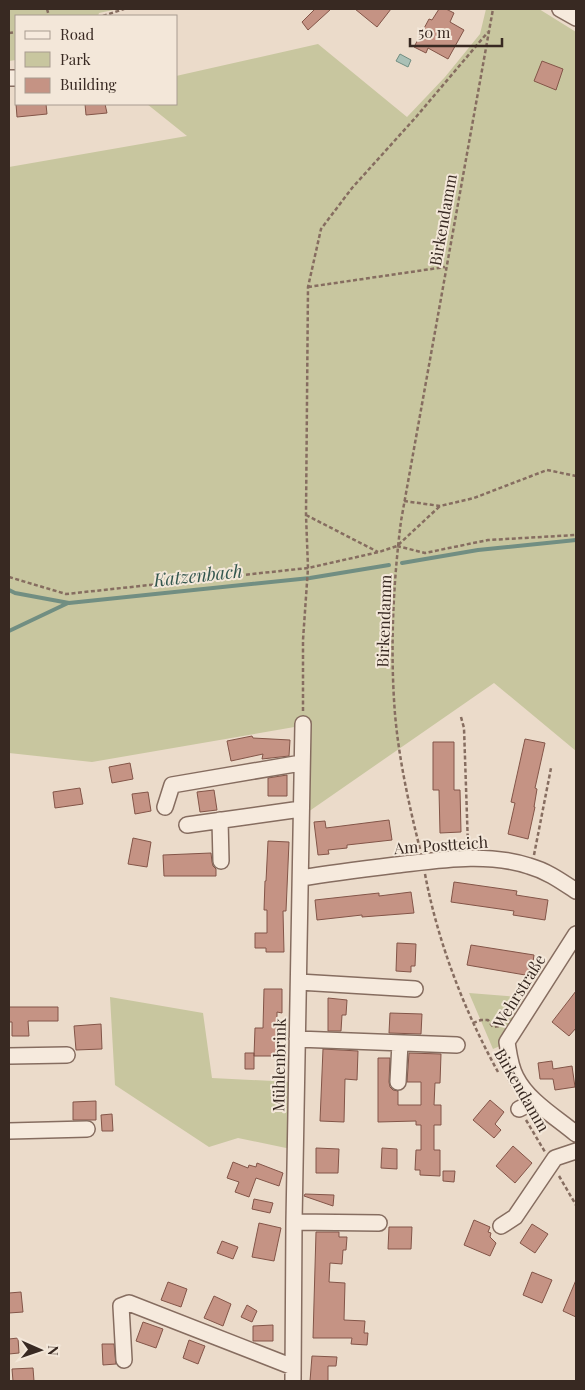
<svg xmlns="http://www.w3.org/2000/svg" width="585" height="1390" font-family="'Playfair Display',serif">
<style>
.green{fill:#c8c69f}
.water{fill:#aac0b6;stroke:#718e82}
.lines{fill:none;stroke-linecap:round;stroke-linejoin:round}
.stream{stroke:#718e82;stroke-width:4}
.building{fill:#c59384;stroke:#835548}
.minor-casing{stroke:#866d60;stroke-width:18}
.path{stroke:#866d60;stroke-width:2.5;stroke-dasharray:4 2.5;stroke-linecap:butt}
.minor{stroke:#f6eadd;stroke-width:15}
.labels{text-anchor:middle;stroke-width:4;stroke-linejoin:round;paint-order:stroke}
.street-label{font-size:16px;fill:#382922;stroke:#f3e7d9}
.water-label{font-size:18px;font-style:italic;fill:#33564e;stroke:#f3e7d9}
</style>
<rect width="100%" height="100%" fill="#ebdbca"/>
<!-- green -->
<path class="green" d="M9 9H118L99 13 98 16H16V60L9 61Z
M486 9H539L576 32V751L494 683 308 812 306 725 92 762 9 753V167L187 136 147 104H176V76L318 44 407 117 445 77 480 34Z
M469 993 518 997 523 999 501 1038 500 1046 493 1049Z
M110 997 203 1013 212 1078 292 1082 291 1149 238 1138 209 1147 115 1085Z"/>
<!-- water -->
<path class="water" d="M400 54 411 60 408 67 396 61Z"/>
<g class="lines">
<!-- stream -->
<path class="stream" d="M402 563 478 550 576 540
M9 590 15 593 69 603 310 578 389 565
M9 631 68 603"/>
</g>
<!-- building -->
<path class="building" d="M315 9H331L308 30 302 22Z
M355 9H391L377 27Z
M439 9H446L454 13 450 22 464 30 448 59 428 48 426 53 414 47 429 19 432 20Z
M542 61 563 69 556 90 534 81Z
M16 104H46L47 114 17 117Z
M85 104H105L107 113 86 115Z
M252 736 253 738 290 740 289 756 262 759 263 754 231 761 227 741Z
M525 739 545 743 535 788 537 789 534 807H535L528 839 508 834 515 803 511 802Z
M433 742H454V790H460L461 832 440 833 439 790H433Z
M130 763 133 779 112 783 109 767Z
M287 775V796H268V778Z
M80 788 83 804 55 808 53 792Z
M214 790 217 810 200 812 197 792Z
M148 792 151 811 135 814 132 794Z
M389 820 392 840 347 845V848L328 850 329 854 318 855 314 822 325 821 326 828Z
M133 838 151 842 147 867 128 864Z
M268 841 289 842 286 911H283L284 952H266V948H255V933H267V910H264L265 881H266Z
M211 853 212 862 213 866 216 869V876H164L163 855Z
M454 882 517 891 516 895 548 900 545 920 513 915 514 911 451 902Z
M411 892 414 913 362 917V915L317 920 315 900 379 893V896Z
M397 943 416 944 415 966H411V972L396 971Z
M471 945 534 955 531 976 467 965Z
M264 989H282V1013L277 1012V1056H254L255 1028H263Z
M576 991V1028L569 1036 552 1022Z
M328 998 347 1000 346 1015H342L341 1031H328Z
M9 1007H58V1021H28L29 1036H12V1022H9Z
M390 1013 422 1014 421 1034 389 1033Z
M101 1024 102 1049 76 1050 74 1026Z
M323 1049 358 1051 357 1080 345 1079 344 1122 320 1121Z
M245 1053H254V1069H245Z
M409 1053 441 1054 440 1083H435L434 1105H441V1125H434V1150H440V1176L420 1175V1170H415L416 1150H421V1125H416V1121L378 1122V1058H390L389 1082 390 1087 393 1090 398 1091V1105H421V1082H407Z
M552 1061 553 1069 572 1066 575 1087 555 1090 553 1079H540L538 1063Z
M490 1100 504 1112 495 1124 501 1130 494 1138 473 1120Z
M96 1101V1120H73V1102Z
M112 1114 113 1131H102L101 1115Z
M513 1146 532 1163 515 1183 496 1166Z
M316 1148 339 1149 338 1173H316Z
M382 1148 397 1149V1169L381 1168Z
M233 1162 248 1168 249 1165 256 1167 257 1163 283 1173 279 1186 256 1178 249 1197 235 1192 239 1182 227 1178Z
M443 1171H455L454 1182 443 1181Z
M305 1194 334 1195 333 1206 304 1196Z
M254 1199 273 1203 270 1213 252 1209Z
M474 1220 490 1227 488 1232 491 1233 490 1237 496 1243 490 1256 464 1245Z
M259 1223 281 1228 274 1261 252 1257Z
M532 1224 548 1234 535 1253 520 1243Z
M389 1227H412L411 1249H388Z
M316 1232H339V1237H347L346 1250H343L342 1264 330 1263 329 1282 345 1283 344 1320 365 1321 364 1333H368L367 1345 351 1344 352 1338H313Z
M222 1241 238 1247 233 1259 217 1253Z
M532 1272 552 1280 542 1303 523 1295Z
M576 1280V1317L563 1311Z
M168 1282 187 1289 181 1307 161 1300Z
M21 1292 23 1312 9 1313V1293Z
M214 1296 231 1304 223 1326 204 1318Z
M247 1305 257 1311 252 1322 241 1317Z
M143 1322 163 1329 156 1348 136 1341Z
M273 1325V1341H253V1326Z
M18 1338 19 1353 9 1354V1339Z
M189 1340 205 1346 198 1364 183 1358Z
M102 1344H114L116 1364 103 1365Z
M312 1356 337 1357 336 1366H328V1381H310Z
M33 1368 34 1381H13L12 1369Z"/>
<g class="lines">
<!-- minor casing -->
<g class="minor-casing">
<path id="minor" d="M560 9 576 18
M9 78H16
M165 807 172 785 301 763
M220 820 221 861
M187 825 301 809
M301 878C332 873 364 869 396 865 440 860 486 852 529 866 547 871 561 881 576 891
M576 934 507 1042C509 1054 510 1066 516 1077 528 1101 556 1117 576 1134
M299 982 415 989
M297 1039 457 1045
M9 1056 67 1055
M398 1082 400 1043
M519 1109 535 1101
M9 1131 87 1129
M294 1222 379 1223
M501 1226 515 1217 555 1158 576 1151
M124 1360 121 1306 129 1303 293 1367
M293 1381 294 1222 303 724"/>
</g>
<!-- path -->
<path class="path" d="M47 9 49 16
M103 16 124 9
M9 33 16 32
M308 287 445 267
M404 501 440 506 474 498 547 470 576 476
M306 515 378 552
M397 546 425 553 488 540 576 535
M9 577 66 594 308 568 379 552 397 546 440 506
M303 711V640L308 568 306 515 308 287 321 229 352 188 416 117 488 32
M461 717 464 728 468 846
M420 849C409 805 399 760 395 714 390 651 393 584 401 521L493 9
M534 855 551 768
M425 874C438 943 464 1010 498 1072
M473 1023 481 1020H488L493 1027 501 1026
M526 1120 545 1152
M559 1176 576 1205"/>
<!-- minor -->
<use href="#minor" class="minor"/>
</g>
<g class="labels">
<!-- street labels -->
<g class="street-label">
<text transform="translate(443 220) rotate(-80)" y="6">Birkendamm</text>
<text transform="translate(384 621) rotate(-88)" y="6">Birkendamm</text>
<text transform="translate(441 845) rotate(-4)" y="6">Am Postteich</text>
<text transform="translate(519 991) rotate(-58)" y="6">Wehrstraße</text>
<text transform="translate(279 1065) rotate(-89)" y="6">Mühlenbrink</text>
<text transform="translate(522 1090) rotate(60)" y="6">Birkendamm</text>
</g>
<!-- water labels -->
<g class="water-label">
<text transform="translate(198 576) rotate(-6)" y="6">Katzenbach</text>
</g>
</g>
<!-- border -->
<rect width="585" height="1390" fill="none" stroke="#382922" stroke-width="20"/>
<!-- legend -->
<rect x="15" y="15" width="162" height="90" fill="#f3e7d9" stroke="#a89b90"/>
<rect x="25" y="31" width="25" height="8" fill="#f6eadd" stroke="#a89b90"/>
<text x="60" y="40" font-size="15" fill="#382922">Road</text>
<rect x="25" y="52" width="25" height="15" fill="#c8c69f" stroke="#a89b90"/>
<text x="60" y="65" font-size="15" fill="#382922">Park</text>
<rect x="25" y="78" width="25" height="15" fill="#c59384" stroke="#a89b90"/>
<text x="60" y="90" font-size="15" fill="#382922">Building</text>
<!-- north arrow -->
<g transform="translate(40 1350) rotate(92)" stroke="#f3e7d9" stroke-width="4" paint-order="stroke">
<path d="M0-4L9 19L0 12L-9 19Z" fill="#382922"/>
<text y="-8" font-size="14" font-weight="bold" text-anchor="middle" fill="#382922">N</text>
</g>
<!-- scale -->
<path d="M410 38v8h92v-8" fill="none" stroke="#382922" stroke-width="2.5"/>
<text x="418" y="38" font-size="15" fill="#382922" stroke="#f3e7d9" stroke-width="4" paint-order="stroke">50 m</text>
</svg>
